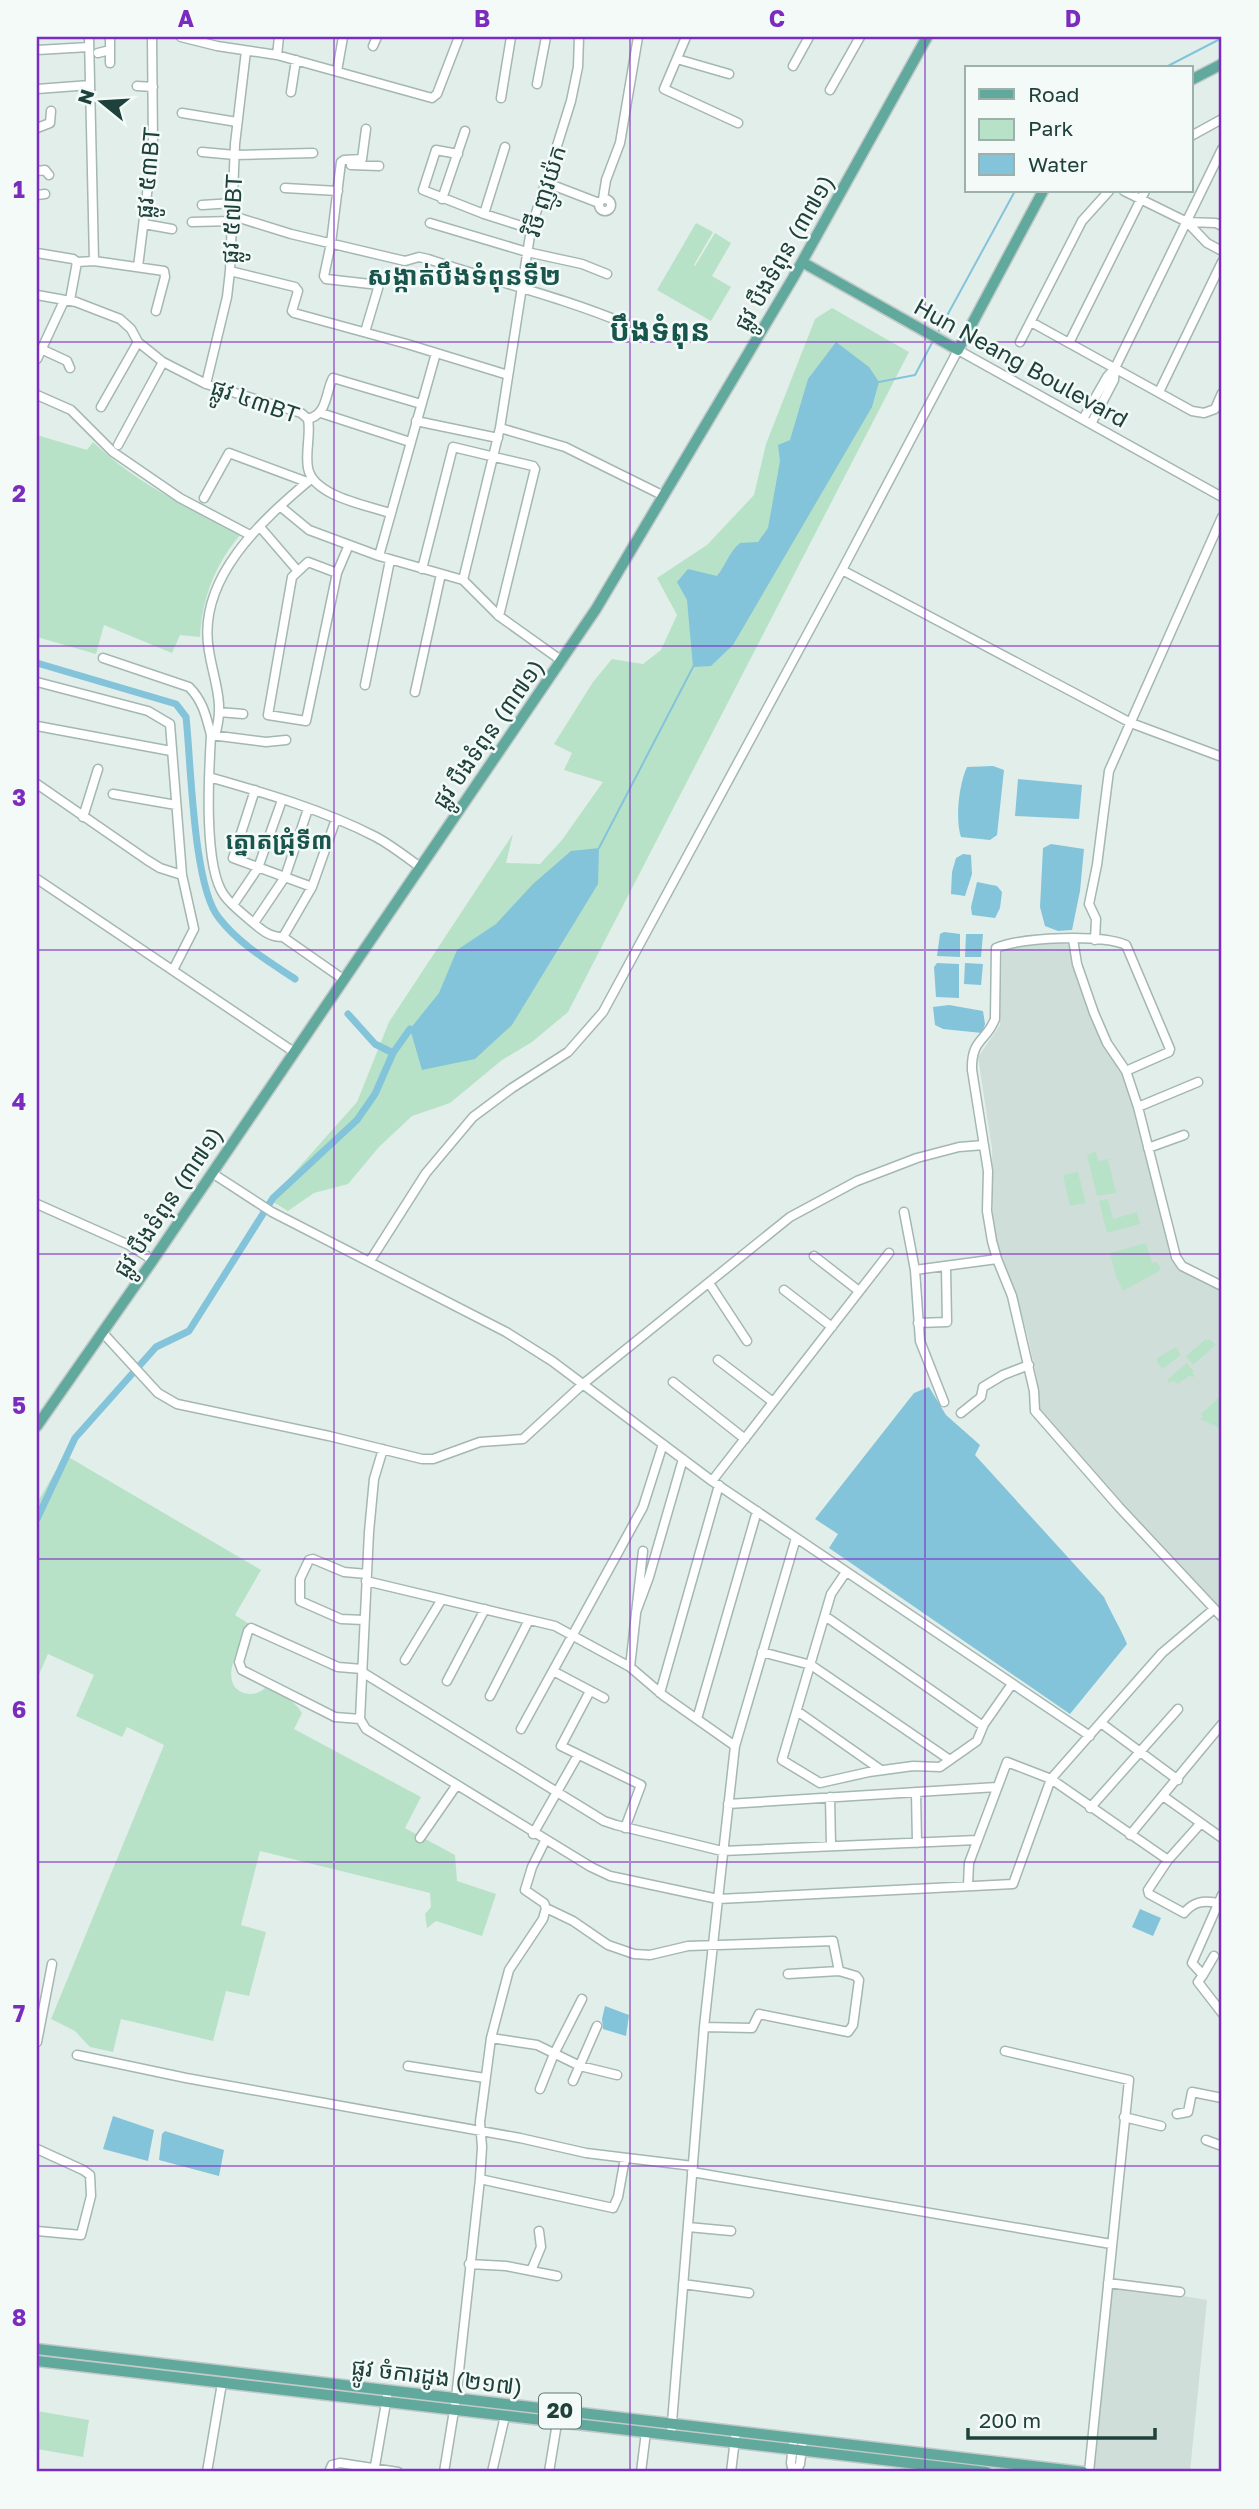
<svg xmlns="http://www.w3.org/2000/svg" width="1259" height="2509" font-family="'Golos Text','Noto Sans Khmer',sans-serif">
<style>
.built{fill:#d0ded9}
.green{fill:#b8e2c7}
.water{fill:#83c4da}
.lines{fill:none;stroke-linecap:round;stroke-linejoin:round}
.stream{stroke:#83c4da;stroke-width:2}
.canal{stroke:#83c4da;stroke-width:7}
.minor-casing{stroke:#a4b7b2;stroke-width:11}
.major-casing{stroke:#c0cac8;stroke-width:13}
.minor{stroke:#fff;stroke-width:8}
.major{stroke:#61a99d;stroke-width:10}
.grid{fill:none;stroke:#7b2cbf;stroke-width:2;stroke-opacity:0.55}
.labels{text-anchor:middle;stroke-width:5;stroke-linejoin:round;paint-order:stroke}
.shield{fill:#f3faf7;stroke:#5f7873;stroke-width:2}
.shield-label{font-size:21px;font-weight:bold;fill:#1f413b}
.street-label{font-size:23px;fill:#1f413b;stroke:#f3faf7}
.neighbourhood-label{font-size:24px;font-weight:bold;fill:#18564d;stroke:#f3faf7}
.quarter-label{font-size:26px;font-weight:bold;fill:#18564d;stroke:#f3faf7}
.district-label{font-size:30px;font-weight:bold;fill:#18564d;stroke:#f3faf7}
.neatline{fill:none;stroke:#7b2cbf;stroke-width:2.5}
.grid-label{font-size:23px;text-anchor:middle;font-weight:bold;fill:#7b2cbf}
</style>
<rect width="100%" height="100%" fill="#e2eeea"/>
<!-- built -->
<path class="built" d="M1058 942 1070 945 1075 965 1104 1041 1112 1058 1129 1075 1174 1259 1222 1288V1609L1196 1584 1109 1489 1039 1409 1037 1379 1028 1337 1016 1294 996 1243 993 1219 992 1149 978 1057 1000 1025 1002 951 1031 944Z
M1111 2284 1207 2300 1190 2472H1123L1091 2468Z"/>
<!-- green -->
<path class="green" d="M696 223 713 232 694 265 695 266 715 233 731 243 712 276 731 287 711 321 657 290Z
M832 308 909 352 568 1012 532 1042 502 1060 450 1103 412 1116 379 1147 348 1184 314 1193 288 1211 270 1200 357 1102 389 1022 513 834 506 863 540 864 562 840 603 782 564 770 572 753 554 744 593 682 612 659 643 664 661 650 677 615 657 578 707 545 754 495 766 444 815 319Z
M37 435 87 450 93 442C132 480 192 512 242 533 216 562 202 597 200 637L180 635 172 653 104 625 96 654 37 637Z
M1096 1151 1098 1161 1108 1159 1116 1193 1097 1196 1087 1155Z
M1078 1172 1086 1203 1070 1206 1063 1175Z
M1108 1199 1113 1219 1137 1212 1140 1224 1107 1233 1099 1201Z
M1146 1243 1152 1263 1157 1262 1161 1270 1123 1291 1116 1276 1110 1253Z
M1206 1339 1207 1341 1210 1339 1216 1345 1193 1365 1186 1356Z
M1176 1347 1181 1355 1162 1369 1156 1359Z
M1187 1363 1194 1372 1192 1373 1195 1377 1189 1376 1178 1384 1174 1381 1169 1383 1167 1380Z
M1219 1397 1222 1425 1219 1428 1200 1419 1203 1417 1201 1414Z
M65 1455 261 1570 235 1615 249 1624C242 1641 216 1684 244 1693 252 1695 258 1694 265 1688 279 1694 294 1699 302 1713L294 1729 421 1797 405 1828 455 1855 457 1881 496 1894 482 1936 436 1921 427 1928 425 1914 431 1907 430 1893 260 1851 241 1925 266 1932 249 1996 226 1991 213 2041 121 2019 113 2052 90 2047 75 2031 51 2019 164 1745 127 1727 122 1737 76 1716 94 1675 48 1654 37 1679V1503Z
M37 2411 89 2420 83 2457 37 2449Z"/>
<!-- water -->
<path class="water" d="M836 342 869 367 879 382 872 407 733 645 711 666 693 667 687 600 677 582 688 569 717 576C726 565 729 552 740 543L758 542 768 528 780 461 778 445 790 440 808 379Z
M993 766 1004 770 997 835 990 840 961 837C955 819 959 784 967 767Z
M1018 779 1082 785 1079 819 1015 816Z
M1051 844 1084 849 1080 891 1072 930 1058 931 1045 926 1040 907 1043 848Z
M599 848 598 884 512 1025 475 1059 422 1070 410 1029 439 993 457 950 496 924 533 884 571 851Z
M963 854 971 855 972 874 965 896 951 894 952 872 956 858Z
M977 882 997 886 1002 892 1000 908 995 918 972 915 971 907Z
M944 932 960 934V957L937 956 940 934Z
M966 934H983L981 957H965Z
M937 963 959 964V998L936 997 934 967Z
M965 963 983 964 981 985 964 984Z
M949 1005 983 1011 985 1024 982 1033 943 1029 935 1025 933 1007Z
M929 1387 946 1415 980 1445 975 1455 1104 1597C1111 1613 1120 1627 1127 1644L1070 1714 829 1548 838 1534 815 1519 914 1393Z
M1140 1909 1161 1918 1153 1936 1132 1927Z
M605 2006 629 2015 626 2036 603 2029 602 2019Z
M113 2116 154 2130 148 2161 103 2149Z
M165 2131 224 2150 219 2176 159 2160 162 2134Z"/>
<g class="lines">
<!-- stream -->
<path class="stream" d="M1164 68 1222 38
M937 334 1015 191
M879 382 915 375 934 339
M599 848 693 667"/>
<!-- canal -->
<path class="canal" d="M37 663 176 704 186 717C191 762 193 887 219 918 239 944 268 961 295 979
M348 1014 375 1044 393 1053
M37 1519 75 1438 156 1347 189 1331 273 1198 357 1120 375 1094 393 1053 410 1029"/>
<!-- minor casing -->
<g class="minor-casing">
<path id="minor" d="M89 37 94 261
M110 37V63
M181 37 217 46 277 55 432 98 437 94 459 37
M686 37 664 89 738 123
M373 46 377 37
M37 50 89 47
M98 53 110 50
M277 55 279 37
M677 59 729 74
M793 66 809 37
M337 71 343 37
M537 84 546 37
M137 86 153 87
M37 89 90 85
M830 90 860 37
M291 92 296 60
M501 98 511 37
M182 113 237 122
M37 128 50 123 51 111
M1191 136 1222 119
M202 152 235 155 313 153
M458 154 436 150 423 190 484 214 531 229
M351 165 379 166
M37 171 45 170 49 175
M547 183 599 203
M285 188 338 191
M1124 191 1187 222 1207 243 1222 251
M37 195 45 194
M599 205a6 6 0 1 1 12 0a6 6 0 1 1-12 0Z
M442 199 465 131
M603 199 606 180 620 143 638 37
M202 205 233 203
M484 214 505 147
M233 216 291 234 405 261 419 257 428 259C493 281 562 297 626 324
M192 222 233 221
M1187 222 1216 223 1222 226
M430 223 527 252 582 264 607 274
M144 224 172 229
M37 253 73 259 77 262 70 300
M77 262 94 261 164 271 165 277 156 311
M138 267 153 145 152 37
M230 271 295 287 298 291 292 311 294 313 407 344 508 375
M37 295 76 302 120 319 131 329 138 342 163 362 206 384 301 413 308 419
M1031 322 1192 411 1204 413 1215 409 1222 393
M365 332 379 285 326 279 324 276 331 243 341 162 344 160 362 159 366 129
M1020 342 1082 221 1109 191
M1069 343 1145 191
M41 349 67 361 70 368
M436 353 379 556 463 580 499 616 562 661
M37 359 64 301
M206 384 227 297 230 271 235 144 246 51
M1159 392 1222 262
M37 395 71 410 113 452 180 498 250 535
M101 407 138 342
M321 413 410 442
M308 419C311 435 305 452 308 468 313 496 366 505 390 513
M308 419C328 414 325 393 333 378L421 404
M1083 419 1107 377 1115 368 1222 149
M416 421 498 438
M1091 424 1114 380 1115 368
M500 428 565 447 664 496
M118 445 163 362
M204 498 229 453 307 482
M281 507 309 530 379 556
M260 527 297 570
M422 569 453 447 533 466 535 469 499 616
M842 570 1131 723 1222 757
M337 573 308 562 292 577 268 715 306 721 337 573 348 547
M463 580 500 428 531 229 571 101 578 67 579 37
M103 658 189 687C203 701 206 716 211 735L266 742 286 740
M37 682 148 711 170 724 182 875 194 929 173 970
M365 685 390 560
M415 692 441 574
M219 712 243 714
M37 726 171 751
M211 735C209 771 203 866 224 895 231 905 242 913 251 921 262 930 269 937 283 937L343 979
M215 735C225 703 214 682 209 651 196 579 262 520 311 479
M209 777C265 793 324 810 376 837 391 845 406 857 420 867
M37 784 147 860 160 868 182 875
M255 790 233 858 312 887
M113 794 176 805
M83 817 98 769
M37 879 294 1052
M233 905 258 868 282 800
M254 923 285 877 308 809
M283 937 312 887 336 819
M1073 939 1077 964 1094 1013 1107 1043 1126 1071 1138 1107 1176 1257 1182 1266 1222 1286
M1095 940 1096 919 1089 904 1097 865 1109 771 1222 517
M1126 1071 1169 1052 1170 1049 1126 945C1100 934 1023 937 996 948L995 1019C986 1042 971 1039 972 1070L988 1171 987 1211 992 1241 997 1259 1012 1296 1034 1391 1035 1411 1119 1507 1222 1617
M1138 1107 1198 1082
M1148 1148 1184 1135
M212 1173 272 1212 506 1332 552 1361 712 1481 1090 1736
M37 1204 129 1245 153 1260
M904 1212 915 1270 920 1341 944 1402
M814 1256 859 1291
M370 1261 426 1173 473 1117 512 1088 568 1052 603 1012 842 570 958 350 1222 497
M915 1270 997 1259
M709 1283 747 1341
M784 1290 832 1327
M918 1323 947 1322 946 1267
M102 1332 158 1393 177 1404 329 1436 422 1459H433L480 1442 523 1439 583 1384 790 1217 857 1181 917 1158 959 1147 984 1145
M718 1360 773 1402
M673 1382 745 1439
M961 1413 981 1397 983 1387 1003 1375 1029 1365
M383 1449 374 1479 369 1532 360 1719 366 1729 591 1867 610 1876 718 1899 704 2027 671 2435
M712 1481 889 1253
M796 1538 735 1746 718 1899 1013 1884 1051 1779 1162 1653 1214 1609
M846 1572 831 1594 782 1760 820 1783 869 1772 913 1766 940 1767 977 1741 984 1724 1012 1684
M366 1581 555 1626 630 1667 664 1696 735 1746
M636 1612 649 1577 683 1459
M825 1616 983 1726
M364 1620 341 1619 300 1601V1579L309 1560 313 1559 344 1572 367 1574
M762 1652 811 1665 950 1760
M405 1660 442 1599
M630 1667 643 1551
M553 1671 604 1698
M362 1672 604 1821 616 1825 722 1851 977 1840
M447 1681 485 1609
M590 1691 561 1746 641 1785 625 1828
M660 1693 719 1485
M490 1696 529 1620
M797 1711 881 1770
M360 1719 335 1717 242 1670 239 1662 248 1631 251 1628 338 1667 362 1669
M697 1719 757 1511
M1101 1723 1178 1780
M521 1729 643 1507 663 1444
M916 1792 917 1843
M1163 1796 1222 1838
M830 1797 831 1846
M728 1804 997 1787
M1090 1808 1178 1709
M1201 1823 1168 1860 1148 1890 1149 1894 1184 1913C1193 1902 1203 1900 1217 1903
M533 1834 578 1755
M1130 1835 1222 1724
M420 1838 456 1786
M968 1885 969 1863 1007 1762 1051 1779 1168 1860
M1222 1895 1192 1963 1203 1975 1198 1982 1222 2013
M546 1908 573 1921 608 1945 634 1954 650 1955 688 1946 833 1941 839 1971 856 1976 859 1980 853 2025 848 2032 759 2014 752 2028 704 2027
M788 1974 839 1971
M1203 1975 1214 1956
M491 2038 537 2045 580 2066 617 2075
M37 2042 52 1964
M1005 2051 1129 2080 1089 2472
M77 2055 186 2078 520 2138 586 2153 693 2166
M408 2066 485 2078
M573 2081 597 2026
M540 2089 554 2054 582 1999
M1177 2114 1188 2112 1192 2092 1222 2098
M1124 2117 1161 2126
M1206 2140 1222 2146
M37 2149 83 2170 90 2175 91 2196 81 2235 37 2231
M692 2172 1111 2244
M480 2179 613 2208 618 2197 625 2158
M688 2227 731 2231
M469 2264 506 2266 557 2276
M531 2271 541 2247 539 2231
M1108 2283 1180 2292
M683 2284 749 2293
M793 2445 791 2463 793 2472
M207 2472 222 2383
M329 2472 332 2465 340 2463 398 2472
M374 2472 388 2391
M444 2472 456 2398 480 2179 482 2147 480 2122 491 2038 509 1970 543 1919 546 1908 544 1903 525 1890 532 1867 545 1841
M492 2472 505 2416
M549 2472 558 2417
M641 2472 646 2432
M731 2472 736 2431
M796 2472 800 2464 803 2439"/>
</g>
<!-- major casing -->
<g class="major-casing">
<path id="major" d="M1191 80 1222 64
M802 262 958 350 1043 191
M37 1426 153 1260 596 609 793 278 927 37
M37 2349 1083 2472
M37 2361 986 2472"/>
</g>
<!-- minor -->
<use href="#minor" class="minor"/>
<!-- major -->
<use href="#major" class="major"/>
</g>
<!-- grid -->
<path class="grid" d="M334 37V2472M630 37V2472M925 37V2472M37 342H1222M37 646H1222M37 950H1222M37 1254H1222M37 1559H1222M37 1862H1222M37 2166H1222"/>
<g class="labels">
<!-- shield labels -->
<rect class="shield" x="539" y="2393.5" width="42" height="35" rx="5"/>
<g class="shield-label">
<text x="560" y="2418">20</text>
</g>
<!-- street labels -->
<g class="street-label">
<text transform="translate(148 173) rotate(-85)" y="8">ផ្លូវ ៥៣BT</text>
<text transform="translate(545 191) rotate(-73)" y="8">វិថី ញូវយ៉ក</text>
<text transform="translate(232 219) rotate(-87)" y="8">ផ្លូវ ៥៧BT</text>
<text transform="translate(784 253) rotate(-60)" y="8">ផ្លូវ បឹងទំពុន (៣៧១)</text>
<text transform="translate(1021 363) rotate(29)" y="8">Hun Neang Boulevard</text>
<text transform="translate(255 401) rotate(19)" y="8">ផ្លូវ ៤៣BT</text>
<text transform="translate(488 734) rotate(-55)" y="8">ផ្លូវ បឹងទំពុន (៣៧១)</text>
<text transform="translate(168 1202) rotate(-56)" y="8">ផ្លូវ បឹងទំពុន (៣៧១)</text>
<text transform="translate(437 2377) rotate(7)" y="8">ផ្លូវ ចំការដូង (២១៧)</text>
</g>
<!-- neighbourhood labels -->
<g class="neighbourhood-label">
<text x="279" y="849">ត្នោតជ្រុំទី៣</text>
</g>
<!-- quarter labels -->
<g class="quarter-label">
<text x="464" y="285">សង្កាត់បឹងទំពុនទី២</text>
</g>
<!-- district labels -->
<g class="district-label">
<text x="660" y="341">បឹងទំពុន</text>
</g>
</g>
<!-- border -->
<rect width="1259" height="2509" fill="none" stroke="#f3faf7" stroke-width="77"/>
<!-- legend -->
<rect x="965" y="66" width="228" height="126" fill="#f3faf7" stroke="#9eb0ac" stroke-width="2"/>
<rect x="979" y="89" width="35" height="10" fill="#61a99d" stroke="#9eb0ac" stroke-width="2"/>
<text x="1028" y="102" font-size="21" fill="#1f413b">Road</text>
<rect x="979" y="119" width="35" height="21" fill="#b8e2c7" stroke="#9eb0ac" stroke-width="2"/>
<text x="1028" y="136" font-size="21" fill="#1f413b">Park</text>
<rect x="979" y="154" width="35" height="21" fill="#83c4da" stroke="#9eb0ac" stroke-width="2"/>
<text x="1028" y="172" font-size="21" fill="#1f413b">Water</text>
<!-- north arrow -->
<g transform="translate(102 102) rotate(288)" stroke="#f3faf7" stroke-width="5" paint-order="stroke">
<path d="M0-5L12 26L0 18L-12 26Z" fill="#1f413b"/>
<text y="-10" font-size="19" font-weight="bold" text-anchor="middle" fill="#1f413b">N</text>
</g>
<!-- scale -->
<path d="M968 2428v10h187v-10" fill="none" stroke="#1f413b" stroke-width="3.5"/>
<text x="979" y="2428" font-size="21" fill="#1f413b" stroke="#f3faf7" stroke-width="5" paint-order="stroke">200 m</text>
<rect x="38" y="38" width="1182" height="2432" class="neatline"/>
<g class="grid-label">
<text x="186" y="27">A</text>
<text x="482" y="27">B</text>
<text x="777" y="27">C</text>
<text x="1073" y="27">D</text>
<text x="19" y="198">1</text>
<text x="19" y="502">2</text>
<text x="19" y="806">3</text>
<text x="19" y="1110">4</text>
<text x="19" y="1414">5</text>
<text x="19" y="1718">6</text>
<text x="19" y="2022">7</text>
<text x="19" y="2326">8</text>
</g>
</svg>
